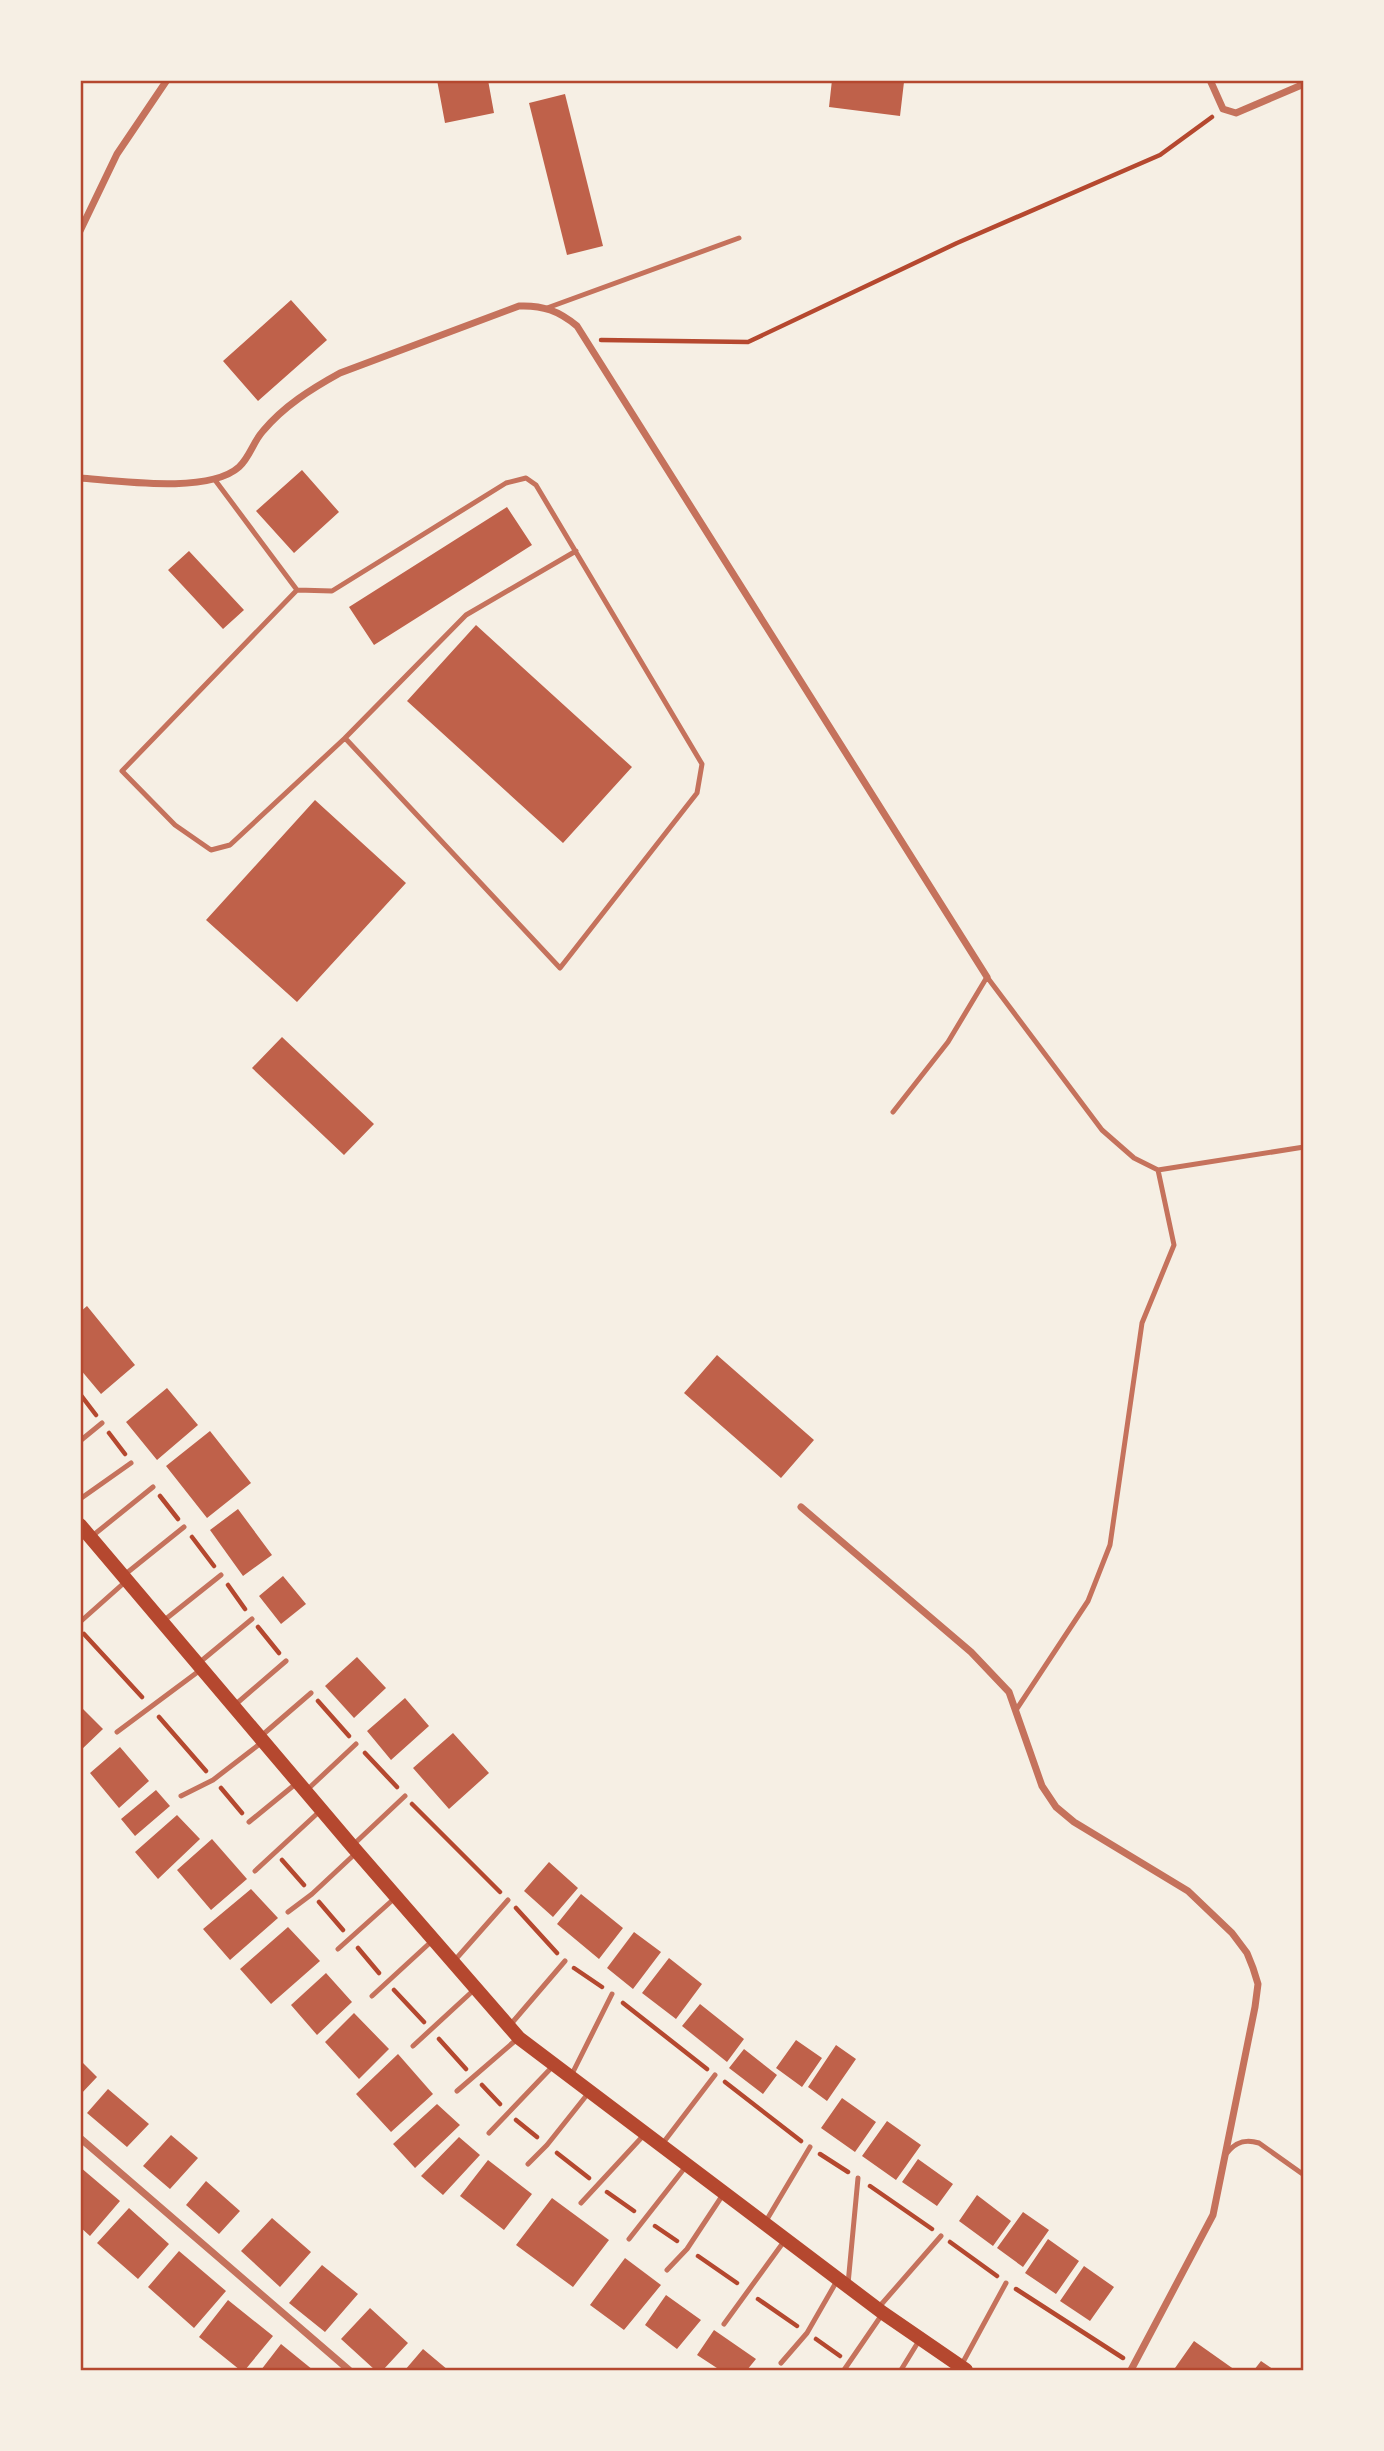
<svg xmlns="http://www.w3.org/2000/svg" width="1384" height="2451" font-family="'Source Sans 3',sans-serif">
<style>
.building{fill:#bf614a}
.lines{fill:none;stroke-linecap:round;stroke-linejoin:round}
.path{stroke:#b5482f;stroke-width:4.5}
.service{stroke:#c5725c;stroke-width:5}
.minor{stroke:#c5725c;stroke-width:7}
.secondary{stroke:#b5482f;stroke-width:14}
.neatline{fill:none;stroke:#b5482f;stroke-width:2.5}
</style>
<rect width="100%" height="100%" fill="#f6efe4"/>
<!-- building -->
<path class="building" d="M437 80H488L494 113 445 123Z
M832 80 904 82 900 116 829 107Z
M565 94 603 246 567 255 529 103Z
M291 300 327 340 258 401 223 361Z
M302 470 339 512 294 553 256 511Z
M507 507 532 545 374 645 349 607Z
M189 551 244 610 223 629 168 570Z
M476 625 632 767 563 843 407 701Z
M315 800 406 883 297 1002 206 920Z
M282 1037 374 1124 344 1155 252 1068Z
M87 1306 135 1365 101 1394 80 1369V1312Z
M717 1355 814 1440 781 1478 684 1393Z
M167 1388 198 1425 157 1460 126 1422Z
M210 1431 251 1483 207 1518 166 1466Z
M238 1509 272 1555 243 1576 210 1530Z
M283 1576 306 1604 281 1624 259 1596Z
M357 1657 386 1688 354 1718 325 1686Z
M405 1698 429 1726 391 1760 367 1731Z
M80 1706 103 1729 80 1751Z
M453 1733 489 1773 449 1809 413 1768Z
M120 1747 149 1781 119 1808 90 1773Z
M156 1790 170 1806 135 1836 121 1819Z
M177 1815 200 1839 158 1879 135 1852Z
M212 1839 247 1879 211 1910 177 1870Z
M549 1862 578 1888 553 1917 524 1891Z
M251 1889 278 1918 230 1960 203 1929Z
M581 1894 623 1928 599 1959 557 1924Z
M288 1927 320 1961 271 2004 240 1969Z
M634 1932 661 1952 633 1989 607 1968Z
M669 1958 702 1984 676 2019 642 1993Z
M326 1973 352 2002 317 2035 291 2005Z
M700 2004 744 2039 727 2062 682 2026Z
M354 2013 389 2049 359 2079 325 2042Z
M796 2040 822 2058 802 2087 776 2068Z
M836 2045 856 2059 827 2101 808 2087Z
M744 2049 777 2075 763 2094 729 2068Z
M398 2054 433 2094 391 2132 356 2094Z
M80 2060 97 2077 80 2095Z
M108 2089 149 2124 127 2147 87 2113Z
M842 2098 876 2122 855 2152 821 2128Z
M437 2104 460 2125 415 2168 393 2144Z
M887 2121 921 2145 896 2180 862 2156Z
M171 2135 198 2158 170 2189 143 2166Z
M459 2137 480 2155 443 2195 421 2176Z
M918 2159 953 2184 937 2206 902 2182Z
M488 2160 532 2194 504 2230 460 2196Z
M80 2167 120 2201 90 2236 80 2227Z
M206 2181 240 2211 219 2234 186 2205Z
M977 2195 1011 2221 993 2246 959 2221Z
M552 2198 609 2240 573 2287 516 2245Z
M129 2208 169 2244 138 2279 97 2243Z
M1023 2212 1049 2230 1023 2267 997 2248Z
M272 2218 311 2252 280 2287 241 2251Z
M1048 2239 1079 2261 1056 2294 1025 2273Z
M179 2251 226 2291 194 2328 148 2287Z
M625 2258 661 2285 624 2330 590 2305Z
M322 2265 358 2294 325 2332 289 2303Z
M1084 2266 1114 2287 1090 2321 1060 2301Z
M666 2295 701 2320 677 2349 645 2325Z
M228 2300 273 2336 245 2370H240L199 2337Z
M370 2308 408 2343 383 2370H375L341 2339Z
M714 2330 756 2359 747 2370H720L697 2355Z
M1194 2341 1235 2370H1178L1175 2368Z
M281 2344 313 2370H261Z
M423 2349 448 2370H405Z
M1261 2361 1274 2370H1254Z"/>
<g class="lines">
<!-- path -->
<path class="path" d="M601 340 748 342 957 243 1160 155 1212 117
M80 1394 96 1415
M109 1433 125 1454
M160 1496 178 1519
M192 1537 214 1566
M228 1585 245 1609
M258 1627 279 1653
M84 1634 142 1697
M318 1701 349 1736
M159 1717 206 1771
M365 1753 397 1787
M221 1788 242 1813
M412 1804 500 1892
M282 1860 304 1885
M319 1902 343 1930
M516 1908 557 1953
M358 1948 379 1973
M574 1968 602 1987
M394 1990 424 2022
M623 2003 707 2069
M439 2039 466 2069
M725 2082 801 2141
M482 2085 500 2104
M516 2120 537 2137
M557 2153 589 2178
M820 2154 848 2172
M870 2186 932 2229
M607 2192 634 2211
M655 2226 677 2241
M950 2242 997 2276
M698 2256 737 2283
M1016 2289 1123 2358
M758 2299 797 2326
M816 2339 840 2356"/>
<!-- service -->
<path class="service" d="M547 308 739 238
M215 480 297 590 332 591 506 483 526 478 536 485 702 764 697 793 560 968 345 738 466 615 576 551
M297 590 122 771 175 825 211 850 230 845 345 738
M893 1112 948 1042 987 977 1102 1130 1134 1158 1158 1170 1304 1147
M80 1441 102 1423
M80 1499 131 1463
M91 1537 153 1487
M123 1576 184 1527
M80 1622 125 1582
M162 1622 221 1575
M200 1662 252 1619
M236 1704 286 1661
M1016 1710 1088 1601 1110 1545 1142 1323 1174 1245 1158 1170
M117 1732 199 1671
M260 1737 311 1693
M308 1789 356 1744
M181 1796 213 1780 261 1743
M249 1822 298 1782
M354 1844 405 1796
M255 1871 321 1810
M288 1912 312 1894 357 1852
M338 1949 396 1897
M455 1960 508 1900
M372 1996 433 1940
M511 2024 565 1961
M413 2046 476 1988
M572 2074 612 1994
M457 2091 516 2040
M489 2133 554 2065
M663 2143 715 2075
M1227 2153C1236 2141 1246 2139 1259 2143L1304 2175
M528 2164 547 2145 590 2091
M581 2203 643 2136
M766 2221 810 2147
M629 2239 687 2165
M667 2270 687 2249 724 2193
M848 2284 858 2178
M879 2307 941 2236
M724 2324 785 2240
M781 2363 807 2333 838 2279
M962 2364 1006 2283
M844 2370 883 2313
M901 2370 920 2339"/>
<!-- minor -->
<path class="minor" d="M1210 80 1223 109 1236 113 1304 84
M80 231 117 154 167 80
M80 478C119 481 209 494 239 467 250 457 253 442 263 431 284 406 311 389 340 373L519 306C543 305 559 311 577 326L987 977
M801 1507 971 1652 1009 1692 1042 1786 1056 1807 1074 1822 1188 1891 1232 1933 1247 1953 1253 1968 1258 1984 1255 2007 1213 2215 1131 2370
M80 2138 349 2370"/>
<!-- secondary -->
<path class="secondary" d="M80 1525 352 1846 519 2038 883 2313 966 2370"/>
</g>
<!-- border -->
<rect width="1384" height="2451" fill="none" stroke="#f6efe4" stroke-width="164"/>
<rect x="82" y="82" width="1220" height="2287" class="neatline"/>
</svg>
